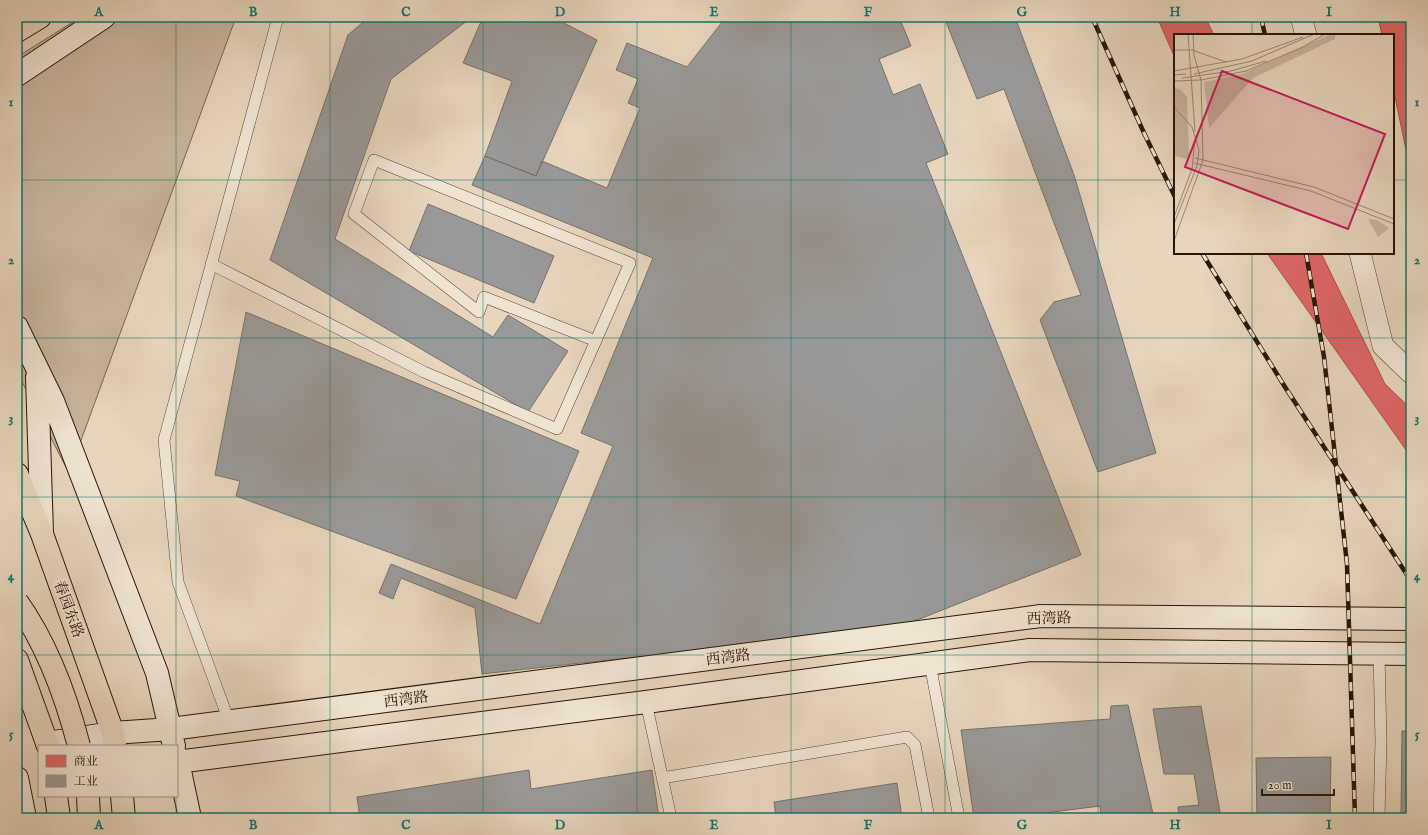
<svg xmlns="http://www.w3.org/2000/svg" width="1428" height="835" font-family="'IM FELL English','Noto Serif SC',serif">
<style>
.green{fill:#c7b59d;stroke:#78664f}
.shops{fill:#e06666;stroke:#a94e48}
.industry{fill:#999;stroke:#77726b}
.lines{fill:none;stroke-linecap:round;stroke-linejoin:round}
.lane-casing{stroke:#584630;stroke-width:12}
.street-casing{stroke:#584630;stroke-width:22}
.secondary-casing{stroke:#291601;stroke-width:24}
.primary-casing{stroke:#291601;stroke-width:24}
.highway-casing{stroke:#291601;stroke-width:24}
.lane{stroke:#efe4d4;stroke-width:11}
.street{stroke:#efe4d4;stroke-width:21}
.secondary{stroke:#efe4d4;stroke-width:22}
.primary{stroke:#e7d6bd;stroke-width:22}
.highway{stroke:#e7d6bd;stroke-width:22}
.rail-casing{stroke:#291601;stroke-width:4.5}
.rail{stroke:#efe4d4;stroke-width:3;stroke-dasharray:9;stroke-linecap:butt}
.highway-bridge-casing{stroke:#291601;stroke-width:24;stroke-linecap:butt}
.highway-bridge{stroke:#e7d6bd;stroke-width:22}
.grid{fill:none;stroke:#0f766e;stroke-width:1;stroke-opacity:0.55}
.labels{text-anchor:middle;stroke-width:4;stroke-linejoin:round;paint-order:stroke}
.street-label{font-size:15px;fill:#291601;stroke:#efe4d4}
.inset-road{fill:none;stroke:#9b8972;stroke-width:1}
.view{fill:#c2185b;fill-opacity:0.15;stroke:#c2185b;stroke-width:2}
.inset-edge{fill:none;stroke:#291601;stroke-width:2}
.neatline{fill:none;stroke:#0f766e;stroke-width:1.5}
.grid-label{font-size:13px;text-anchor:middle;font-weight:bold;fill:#0f766e}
</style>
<rect width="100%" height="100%" fill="#e7d6bd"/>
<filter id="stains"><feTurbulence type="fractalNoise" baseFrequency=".005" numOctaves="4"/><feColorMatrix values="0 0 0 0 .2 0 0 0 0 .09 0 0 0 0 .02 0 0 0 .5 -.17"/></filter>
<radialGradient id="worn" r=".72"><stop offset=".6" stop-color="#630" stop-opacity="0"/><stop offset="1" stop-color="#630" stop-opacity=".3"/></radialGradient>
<!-- green -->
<path class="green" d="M81 17H236L69 473 17 372V57Z"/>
<!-- shops -->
<path class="shops" d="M1157 17H1205L1214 35H1175V58Z
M1378 17H1411V174L1393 87V35H1382Z
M1267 253H1321L1385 384 1411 409V457Z"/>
<!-- industry -->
<path class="industry" d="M369 17H472L391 79 335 239 493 337 508 315 568 351 528 412 270 260 348 35Z
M483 17H552L597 40 536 176 485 156 512 81 463 63Z
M726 17H899L911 46 879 59 893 95 920 84 948 154 926 163 1081 555 897 628 482 674 475 608 401 578 393 599 379 593 391 564 540 624 613 446 581 433 653 258 472 185 485 156 536 176 542 161 607 188 640 108 628 103 638 79 616 70 627 43 687 67Z
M944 17H1015L1074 175 1156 453 1098 472 1040 320 1054 302 1081 295 1004 89 977 99Z
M428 204 554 256 534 303 409 251Z
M246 312 579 451 516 599 236 496 240 481 215 475Z
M1128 705 1154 818H1101L1100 806 1005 818H974L961 730 1110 719 1111 706Z
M1201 706 1221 818H1179L1178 807 1199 805 1194 774H1164L1153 709Z
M1402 731H1411V818H1401Z
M1331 757 1330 818H1257L1256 758Z
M529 770 531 789 652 770 659 818H360L357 797Z
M897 783 902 818H776L774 802Z
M1098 813 1099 818H1058Z
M265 814 350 815V818H265Z"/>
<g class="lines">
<!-- lane casing -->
<g class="lane-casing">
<path id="lane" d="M211 264 424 372 557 429 630 263 374 160 354 214 479 312 484 297 596 341
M1379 654 1381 741 1379 818
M930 664 959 818
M646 702 671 818
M229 721 178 582 164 440 278 17
M662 778 907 737 915 745 929 818"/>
</g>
<!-- street casing -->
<g class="street-casing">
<path id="street" d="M1301 17 1306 35
M1360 253 1383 346 1411 373"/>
</g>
<!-- secondary casing -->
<g class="secondary-casing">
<path id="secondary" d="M17 75 104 17
M17 327 53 401 157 673 174 746
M37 377 42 533
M47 743 113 733 171 729 1041 616 1411 619
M177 757 190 818
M177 762 646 702 1030 650 1411 654
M17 778 25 818"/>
</g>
<!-- primary casing -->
<g class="primary-casing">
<path id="primary" d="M17 474 42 534 113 733 115 746
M17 660 48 746
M56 796 59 818
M122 796 124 818"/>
</g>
<!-- highway casing -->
<g class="highway-casing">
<path id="highway" d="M17 31 40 17
M88 796 89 818"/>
</g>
<!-- lane -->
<use href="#lane" class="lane"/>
<!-- street -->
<use href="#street" class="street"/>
<!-- secondary -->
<use href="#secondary" class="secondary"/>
<!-- primary -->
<use href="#primary" class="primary"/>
<!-- highway -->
<use href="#highway" class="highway"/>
<!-- rail casing -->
<g class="rail-casing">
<path id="rail" d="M1092 17 1144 133 1175 197
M1261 17 1265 35
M1202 253 1285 387 1411 581
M1306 253 1324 357 1347 564 1355 818"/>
</g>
<!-- rail -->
<use href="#rail" class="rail"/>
<!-- highway-bridge casing -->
<g class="highway-bridge-casing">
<path id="highway-bridge" d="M17 602C47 644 66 696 79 746"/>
</g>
<!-- highway-bridge -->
<use href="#highway-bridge" class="highway-bridge"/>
</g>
<!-- grid -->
<path class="grid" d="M176 17V746M330 17V818M483 17V818M637 17V818M791 17V818M945 17V818M1098 17V818M1252 17V35M17 180H1175M1393 180H1411M1252 253V818M17 338H1411M17 497H1411M17 655H1411M176 796V818"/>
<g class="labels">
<!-- street labels -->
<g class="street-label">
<text transform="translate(69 609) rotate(70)" y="5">春园东路</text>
<text transform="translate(1049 618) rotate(-2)" y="5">西湾路</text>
<text transform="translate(728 657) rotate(-7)" y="5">西湾路</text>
<text transform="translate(406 699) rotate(-7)" y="5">西湾路</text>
</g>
</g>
<!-- overview -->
<g transform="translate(1174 34)">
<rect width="220" height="220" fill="#e7d6bd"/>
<path d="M157 0H161V5L79 44 35 94 30 48 68 40ZM0 54 6 55 13 63 15 122 12 125 0 122ZM194 185 203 186 215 194 204 203Z" fill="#c7b59d"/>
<path class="inset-road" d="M14 0 21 98M0 16H18L52 28M0 37 68 25 129 3M20 40 78 27 140 0M0 41 12 40M8 44 57 37 92 27M0 47 27 46 72 37 129 13 151 0M0 73 18 93 25 116 23 132 0 190M21 124 140 153 220 185M20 129 137 157 220 190M0 183 18 135 21 105M0 207 29 126 27 46 20 21 19 0"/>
<path class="view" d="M48 37 211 100 174 195 11 133Z"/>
<rect width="220" height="220" class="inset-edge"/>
</g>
<!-- margin -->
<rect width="1428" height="835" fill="none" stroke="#e7d6bd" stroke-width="44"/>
<!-- legend -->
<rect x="38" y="745" width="140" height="52" fill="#efe4d4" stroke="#a09280"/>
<rect x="46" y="755" width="20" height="12" fill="#e06666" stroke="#a09280"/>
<text x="74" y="765" font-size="12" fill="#291601">商业</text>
<rect x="46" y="775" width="20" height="12" fill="#999999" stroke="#a09280"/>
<text x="74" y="785" font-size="12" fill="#291601">工业</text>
<!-- scale -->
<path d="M1262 789v6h72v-6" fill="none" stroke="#291601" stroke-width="2"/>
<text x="1268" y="789" font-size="12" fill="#291601" stroke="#efe4d4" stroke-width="3" paint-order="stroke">20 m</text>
<rect x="22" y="22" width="1384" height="791" class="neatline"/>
<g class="grid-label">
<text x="99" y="16">A</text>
<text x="253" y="16">B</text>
<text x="406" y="16">C</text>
<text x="560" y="16">D</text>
<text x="714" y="16">E</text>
<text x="868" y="16">F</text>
<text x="1022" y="16">G</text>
<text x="1175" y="16">H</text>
<text x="1329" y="16">I</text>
<text x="11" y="106">1</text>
<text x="1417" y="106">1</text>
<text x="11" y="264">2</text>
<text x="1417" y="264">2</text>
<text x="11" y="422">3</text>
<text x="1417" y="422">3</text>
<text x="11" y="580">4</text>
<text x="1417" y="580">4</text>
<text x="11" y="738">5</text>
<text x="1417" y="738">5</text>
<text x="99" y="829">A</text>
<text x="253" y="829">B</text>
<text x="406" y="829">C</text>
<text x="560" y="829">D</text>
<text x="714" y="829">E</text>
<text x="868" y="829">F</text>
<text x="1022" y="829">G</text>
<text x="1175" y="829">H</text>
<text x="1329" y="829">I</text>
</g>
<rect width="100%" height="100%" filter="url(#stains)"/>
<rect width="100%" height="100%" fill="url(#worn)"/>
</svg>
